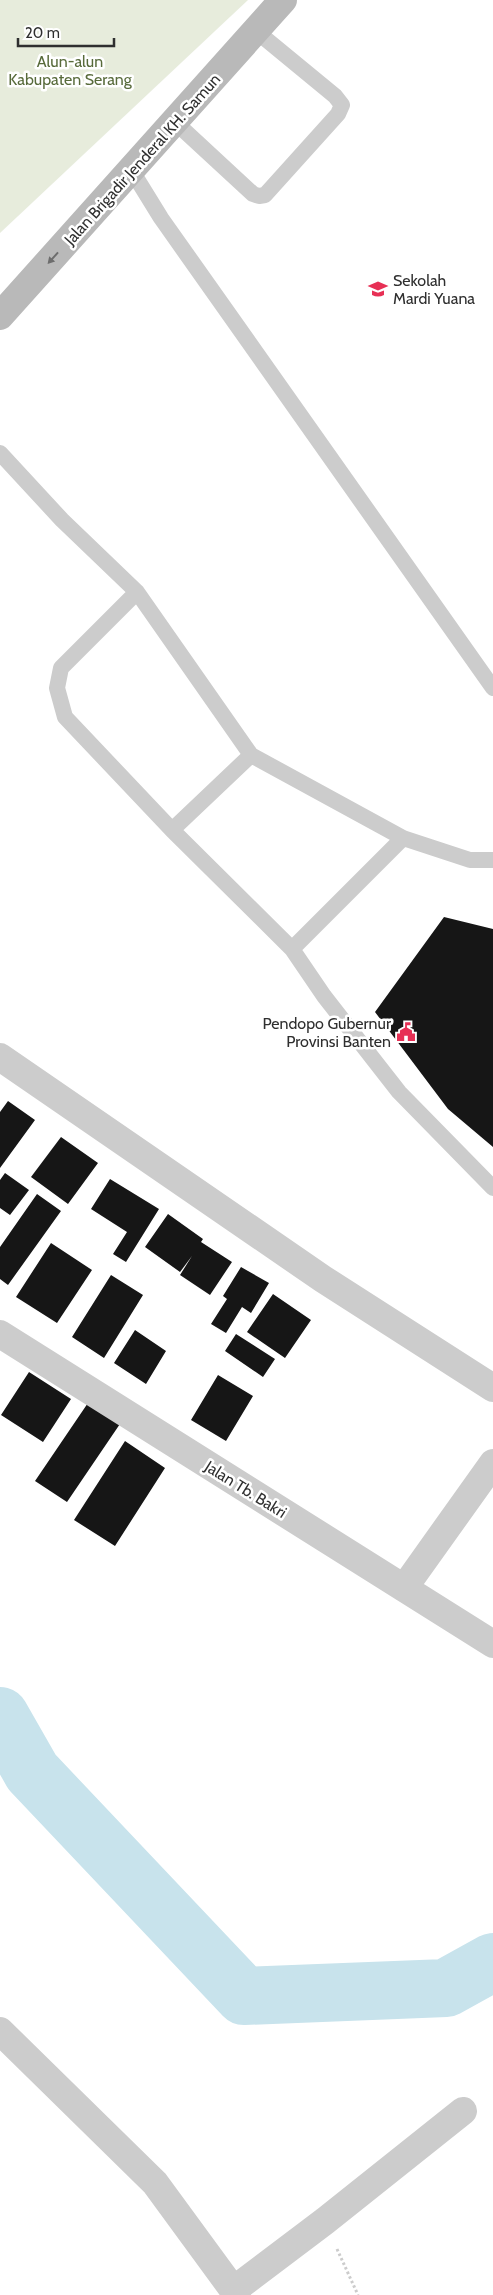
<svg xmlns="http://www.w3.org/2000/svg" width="493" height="2295" font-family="Cabin,sans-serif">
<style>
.green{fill:#e7ecdc}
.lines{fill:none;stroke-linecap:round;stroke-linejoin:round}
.river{stroke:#c8e3ec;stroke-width:58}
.building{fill:#161616}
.path{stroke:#ccc;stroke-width:3;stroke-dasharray:2.5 2.5;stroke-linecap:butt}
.service{stroke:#ccc;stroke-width:16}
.minor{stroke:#ccc;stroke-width:28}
.secondary{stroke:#b9b9b9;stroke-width:28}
.oneway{fill:#6d6d6d}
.labels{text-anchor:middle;stroke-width:5;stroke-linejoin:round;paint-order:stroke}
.park-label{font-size:16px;fill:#586b3b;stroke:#fff}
.street-label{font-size:16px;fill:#2f2f2f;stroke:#fff}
.poi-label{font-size:16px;fill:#2f2f2f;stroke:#fff;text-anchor:start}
</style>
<rect width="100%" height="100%" fill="#fff"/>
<!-- green -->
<path class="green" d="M0 0H248L0 233Z"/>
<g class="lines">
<!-- river -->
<path class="river" d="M0 1716 32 1772 244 1996 446 1988 493 1962"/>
</g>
<!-- building -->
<path class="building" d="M444 917 493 929V1147L448 1109 375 1012Z
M8 1101 35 1120 0 1168V1112Z
M61 1137 98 1163 68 1204 31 1177Z
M5 1173 29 1190 10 1215 0 1208V1180Z
M110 1179 159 1209 126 1262 113 1254 127 1232 91 1209Z
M37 1194 61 1211 8 1285 0 1279V1247Z
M168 1214 203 1239 201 1242 232 1262 210 1295 180 1275 192 1256 180 1272 145 1247Z
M51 1243 92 1270 57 1323 16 1297Z
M241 1267 269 1283 251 1313 242 1307 226 1333 211 1324 227 1299 223 1296Z
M111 1275 143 1295 104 1358 72 1337Z
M273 1294 311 1320 285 1358 247 1332Z
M135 1330 166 1351 146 1384 114 1363Z
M236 1334 275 1359 263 1377 225 1351Z
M29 1372 71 1399 43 1442 1 1415Z
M218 1375 253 1396 226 1441 191 1420Z
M92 1397 124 1418 67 1502 35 1481Z
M125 1441 165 1468 115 1546 74 1520Z"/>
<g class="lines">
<!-- path -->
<path class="path" d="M337 2249 358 2295"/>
<!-- service -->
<path class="service" d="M175 122 253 194 259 196 265 195 338 114 342 105 335 96 256 31
M132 171 161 218 493 688
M0 453 62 520 137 592 251 755 403 838 470 860H493
M137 592 61 668 57 688 65 717 172 830 292 949
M172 830 251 755
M403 838 292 949 324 996 399 1092 493 1188"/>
<!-- minor -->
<path class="minor" d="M0 1057 323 1279 493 1388
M0 1334 493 1644
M404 1588 493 1463
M0 2031 155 2183 237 2295
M235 2289 325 2221 463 2111"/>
<!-- secondary -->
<path class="secondary" d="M0 316 283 0"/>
</g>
<!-- one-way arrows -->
<defs><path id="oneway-solid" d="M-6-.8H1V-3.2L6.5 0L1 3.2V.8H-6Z" transform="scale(1.25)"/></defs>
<use class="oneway" href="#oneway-solid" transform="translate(53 258) rotate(132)"/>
<!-- icons -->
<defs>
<g id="school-bare" transform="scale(1.5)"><path d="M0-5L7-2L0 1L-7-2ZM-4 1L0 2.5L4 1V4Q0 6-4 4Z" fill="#e73055" stroke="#fff" stroke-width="2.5" paint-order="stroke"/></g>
<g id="civic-bare" transform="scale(1.5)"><path d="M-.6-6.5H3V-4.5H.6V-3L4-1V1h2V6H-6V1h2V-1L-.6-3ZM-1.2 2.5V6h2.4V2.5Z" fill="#e73055" stroke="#fff" stroke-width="2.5" paint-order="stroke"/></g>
</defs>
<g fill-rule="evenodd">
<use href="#school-bare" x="378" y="289"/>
<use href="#civic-bare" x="406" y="1032"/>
</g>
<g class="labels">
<!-- park labels -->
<g class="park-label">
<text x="70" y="67">Alun-alun<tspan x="70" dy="18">Kabupaten Serang</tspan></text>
</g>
<!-- street labels -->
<g class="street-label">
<text transform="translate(142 159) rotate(-48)" y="6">Jalan Brigadir Jenderal KH. Samun</text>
<text transform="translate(246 1489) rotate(32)" y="6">Jalan Tb. Bakri</text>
</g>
<!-- poi labels -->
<g class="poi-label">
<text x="393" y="286">Sekolah<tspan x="393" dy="18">Mardi Yuana</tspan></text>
<text x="391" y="1029" text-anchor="end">Pendopo Gubernur<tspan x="391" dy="18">Provinsi Banten</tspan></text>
</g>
</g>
<!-- scale -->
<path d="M18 38v8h96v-8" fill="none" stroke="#2f2f2f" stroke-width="2.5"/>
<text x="25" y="38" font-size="15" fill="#2f2f2f" stroke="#ffffff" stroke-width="4" paint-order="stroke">20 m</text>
</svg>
